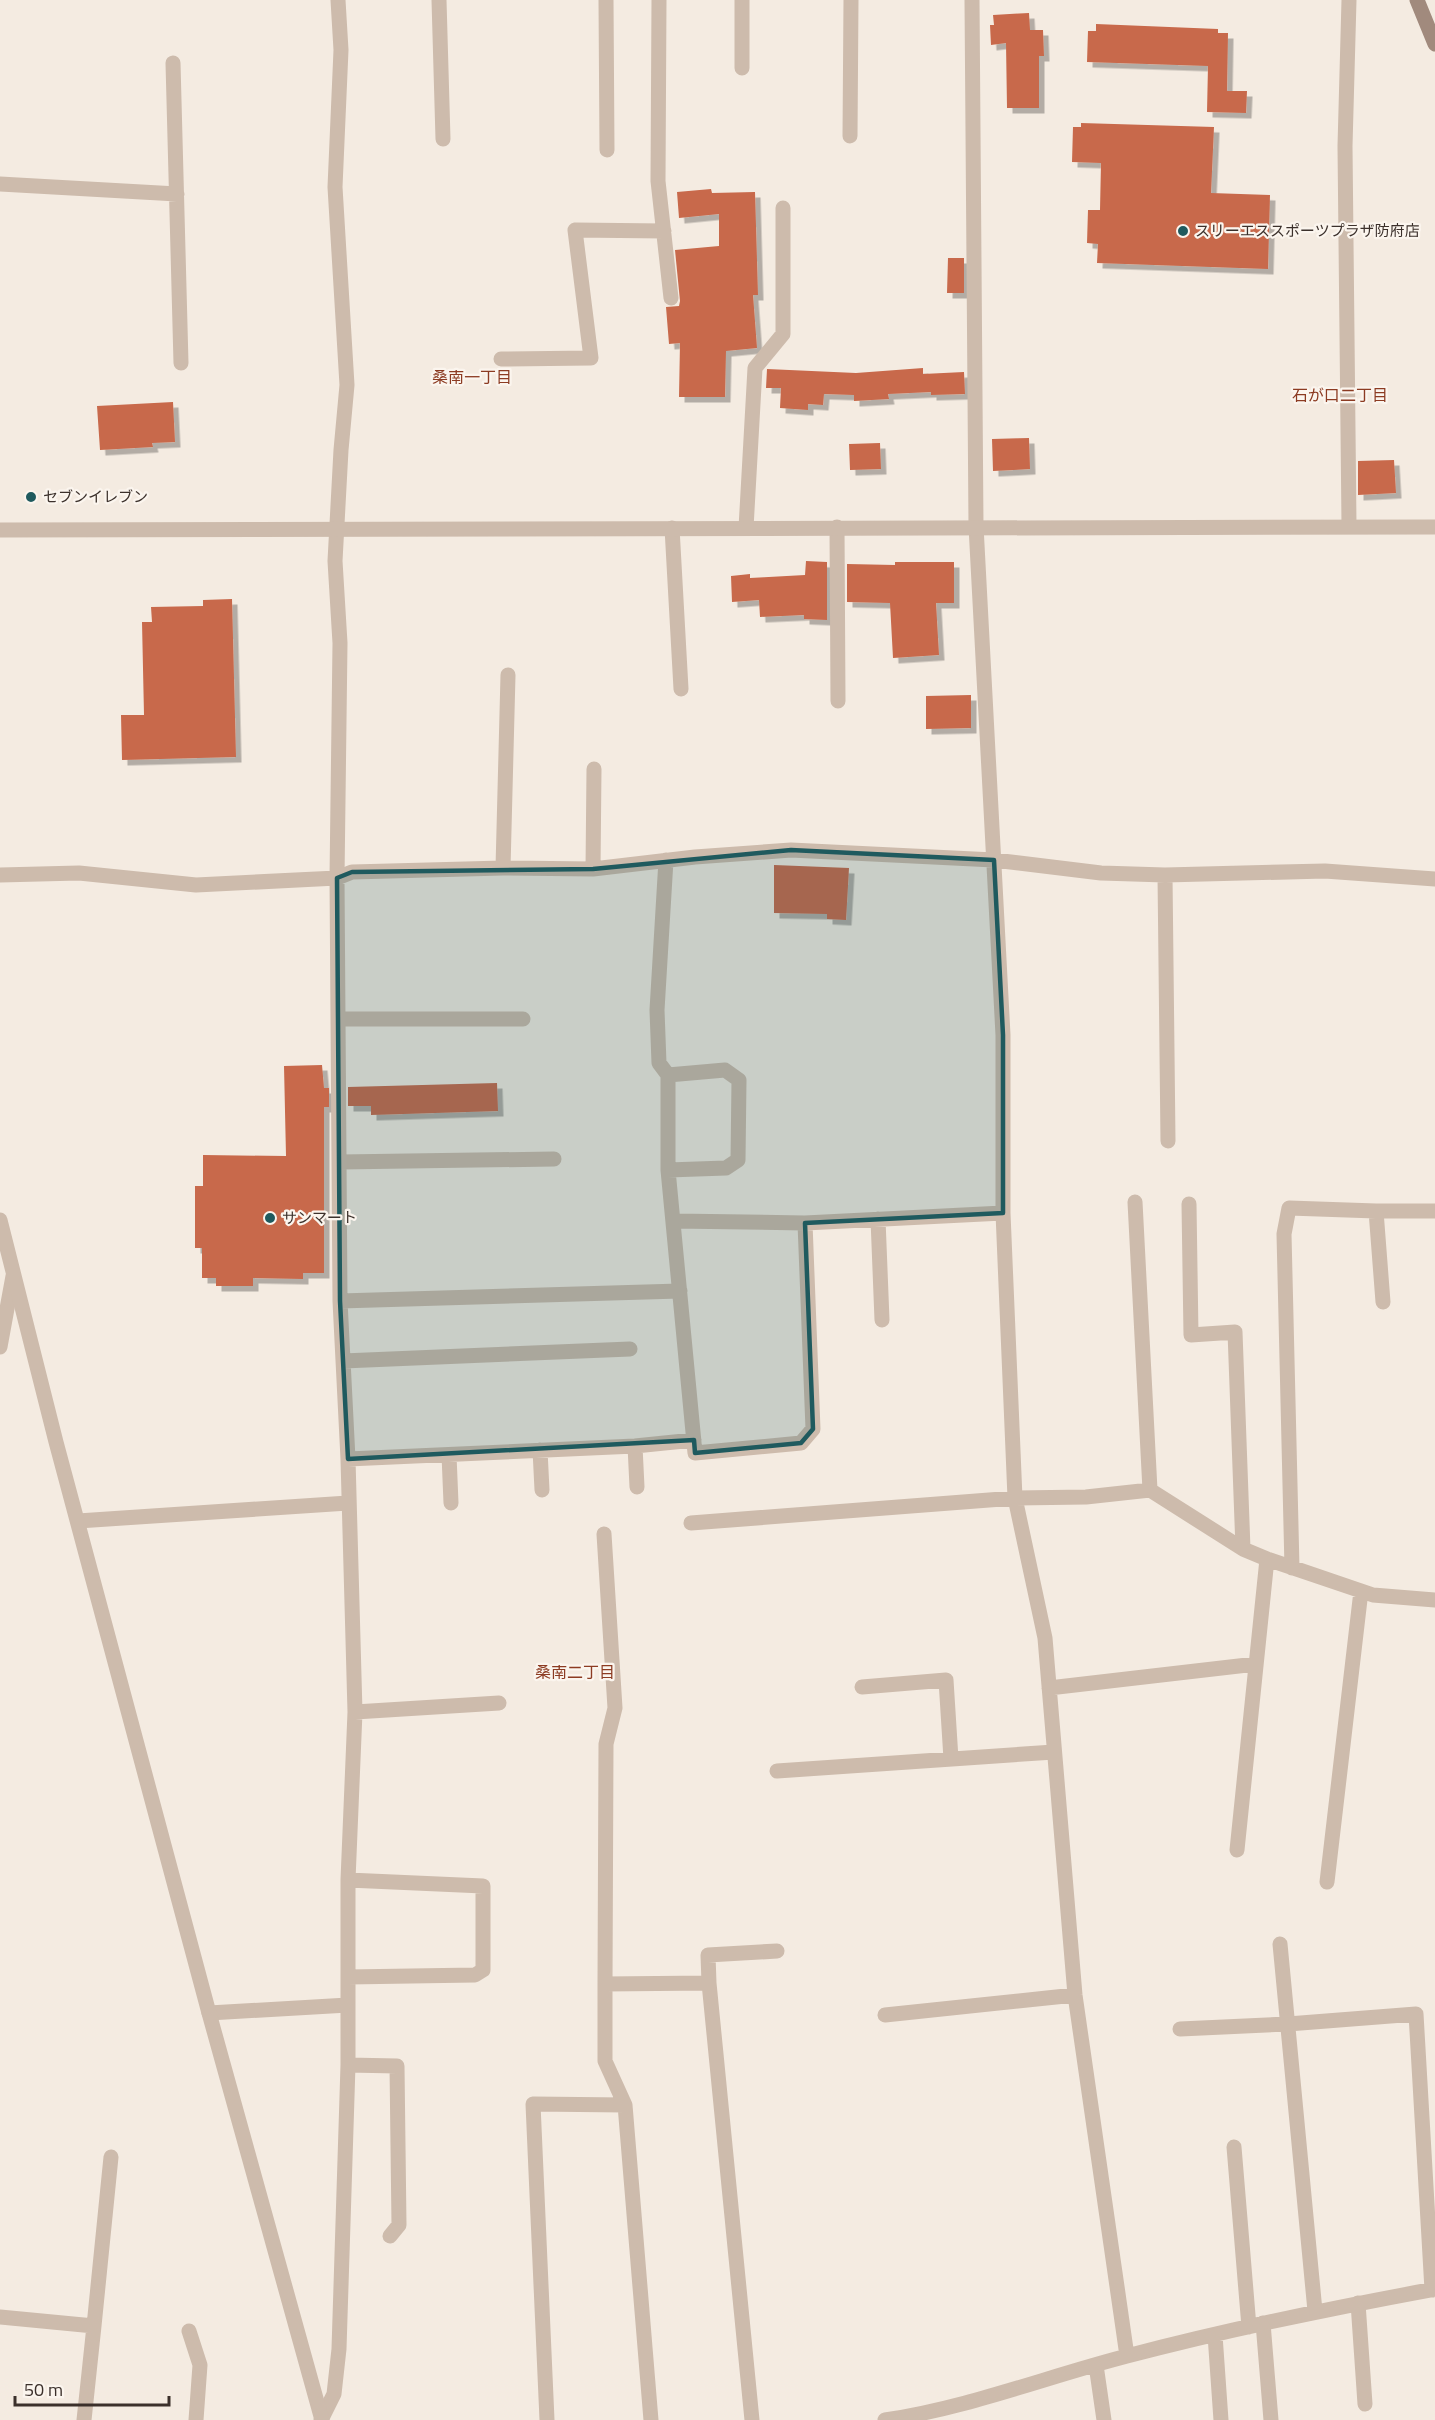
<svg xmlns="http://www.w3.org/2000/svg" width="1435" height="2420" font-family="'Titillium Web','Noto Sans JP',sans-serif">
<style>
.building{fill:#c8694b;filter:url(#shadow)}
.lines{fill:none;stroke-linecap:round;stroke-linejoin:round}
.minor{stroke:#cdbbac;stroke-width:15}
.tertiary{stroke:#cdbbac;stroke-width:15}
.secondary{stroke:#a18a7d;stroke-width:15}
.marked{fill:#1f5a5e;fill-opacity:0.2;stroke:#1f5a5e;stroke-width:4.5;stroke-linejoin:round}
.poi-dot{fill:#1f5a5e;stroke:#fbf5ee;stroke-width:2}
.labels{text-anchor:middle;stroke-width:4.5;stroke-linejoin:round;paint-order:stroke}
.poi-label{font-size:15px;fill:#3b302b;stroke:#fbf5ee;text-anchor:start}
.neighbourhood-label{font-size:16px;fill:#8c3b22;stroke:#fbf5ee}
</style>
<defs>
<filter id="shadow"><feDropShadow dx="5.5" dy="5.5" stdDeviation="0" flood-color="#0004"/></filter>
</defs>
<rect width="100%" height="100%" fill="#f4ebe1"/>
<!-- building -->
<path class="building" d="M1029 13 1030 30H1043L1044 56H1039V108H1007L1006 43 991 45 990 25H994L993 15Z
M1096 24 1218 29V33H1228L1227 91H1247L1246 113 1207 112 1208 66 1087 62 1088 31H1096Z
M1081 123 1214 127 1211 193 1270 195 1268 269 1097 263 1098 244 1087 243 1088 210H1100L1101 163 1072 162 1073 127H1081Z
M711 189 712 193 755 192 758 295H753L757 348 726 351 725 397H679L680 343 669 344 666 307 679 306 680 301 675 250 719 246V214L679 218 677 192Z
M948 258H964V293H947Z
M923 368V374L964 372 965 394 931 395V392L888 394 889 399 854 401V395L824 394 823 405 808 404V410L780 408 781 388H766L767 369 856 373Z
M173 402 175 442 152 443 153 447 100 450 97 406Z
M1029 438 1030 469 993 471 992 439Z
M880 443 881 469 850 470 849 444Z
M1394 460 1396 493 1358 495V461Z
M806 561 827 562V620L804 619V615L760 617 759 600 732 602 731 576 750 574V578L805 575Z
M895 562H954V603H936L939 655 893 658 890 603 847 602V564L895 565Z
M232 599 236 757 122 760 121 715H144L142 622H152L151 607 203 606V600Z
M971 695V728L926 729V696Z
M774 865 849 868 846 920 827 919V914L774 913Z
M322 1065 324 1088H329V1107H324V1273H303V1279L253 1278V1286H216V1278H202V1248H195V1186H203V1155L286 1156 284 1066Z
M497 1083 498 1111 371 1115V1106H348V1087Z"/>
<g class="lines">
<!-- minor -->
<path class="minor" d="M439 0 443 139
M606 0 607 150
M659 0 658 181 671 298
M742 0V68
M972 0 976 526 1003 1035V1213L1015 1498 1045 1638 1075 1995 1127 2356
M173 63 181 363
M850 136 851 0
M0 184 177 194
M501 359 591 358 575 230 664 231
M1349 525 1345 146 1349 0
M837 527 838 701
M672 528 681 689
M746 528 755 368 783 334V208
M666 860 657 1010 659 1063 668 1075V1170L695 1453 801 1443 813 1429 805 1223
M503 868 508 675
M593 869 594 769
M0 875 79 873 196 885 337 878 352 872 503 868 593 869 695 857 791 850 994 860 1101 873 1165 875 1325 871 1435 879
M1165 875 1168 1141
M340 1019H523
M668 1075 725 1070 739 1080 738 1160 726 1168 668 1170
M340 1162 554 1159
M1135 1202 1150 1490
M1189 1204 1191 1335 1235 1332 1243 1549
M1376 1211 1383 1302
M878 1219 882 1320
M674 1221 805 1223 1003 1213
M340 1301 680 1291
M0 1347 13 1276
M343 1361 630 1349
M635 1446 637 1487
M540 1450 542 1490
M449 1455 451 1503
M348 1459 635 1446 694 1440
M78 1521 348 1503
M691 1523 1015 1498 1086 1497 1150 1490 1243 1549 1267 1559 1373 1595 1435 1600
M604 1534 615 1708 606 1744 605 1984 709 1983 752 2420
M1292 1568 1284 1234 1289 1208 1376 1211H1435
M862 1687 946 1680 951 1759
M1049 1688 1256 1664
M355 1712 499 1703
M777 1771 1054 1752
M1237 1850 1267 1559
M348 1880 483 1886V1970L475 1975 348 1977
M1327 1882 1361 1591
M1280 1944 1315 2311
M709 1983 708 1955 777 1951
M605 1984V2061L625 2105 651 2420
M209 2013 348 2005
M885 2015 1075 1995
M1180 2029 1288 2024 1416 2014 1432 2290
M348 2065 397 2066 399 2225 390 2236
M1234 2147 1249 2327
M1358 2303 1365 2404
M0 2317 94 2326 84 2420
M1263 2323 1271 2420
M94 2326 111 2157
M189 2331 200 2365 196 2420
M1215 2335 1221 2420
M1096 2365 1104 2420
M321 2420 334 2394 339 2349 348 2065V1880L355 1712 348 1459 340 1301 337 878 340 643 335 561 341 450 347 385 335 187 341 50 338 0
M547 2420 533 2104 625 2105
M885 2420C967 2408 1046 2377 1127 2356 1229 2329 1332 2308 1435 2289"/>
<!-- tertiary -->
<path class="tertiary" d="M0 530 1435 527
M0 1220 56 1442 209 2013 322 2420"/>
<!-- secondary -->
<path class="secondary" d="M1417 0 1435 44"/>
</g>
<!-- marked area -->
<path class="marked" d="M791 850 994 860 1003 1035V1213L805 1223 813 1429 801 1443 695 1453 694 1440 348 1459 340 1301 337 878 352 872 593 869Z"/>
<!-- markers -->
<g class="poi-dot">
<circle cx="1183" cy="231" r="6"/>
<circle cx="31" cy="497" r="6"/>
<circle cx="270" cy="1218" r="6"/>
</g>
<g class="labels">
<!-- poi labels -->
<g class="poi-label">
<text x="1195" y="236">スリーエススポーツプラザ防府店</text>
<text x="43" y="502">セブンイレブン</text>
<text x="282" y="1223">サンマート</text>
</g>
<!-- neighbourhood labels -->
<g class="neighbourhood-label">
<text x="472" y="383">桑南一丁目</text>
<text x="1340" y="401">石が口二丁目</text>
<text x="575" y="1678">桑南二丁目</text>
</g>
</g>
<!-- scale -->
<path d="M15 2396v9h154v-9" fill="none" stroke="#3b302b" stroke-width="3"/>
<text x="24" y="2396" font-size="18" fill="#3b302b" stroke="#fbf5ee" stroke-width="4.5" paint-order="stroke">50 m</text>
</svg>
